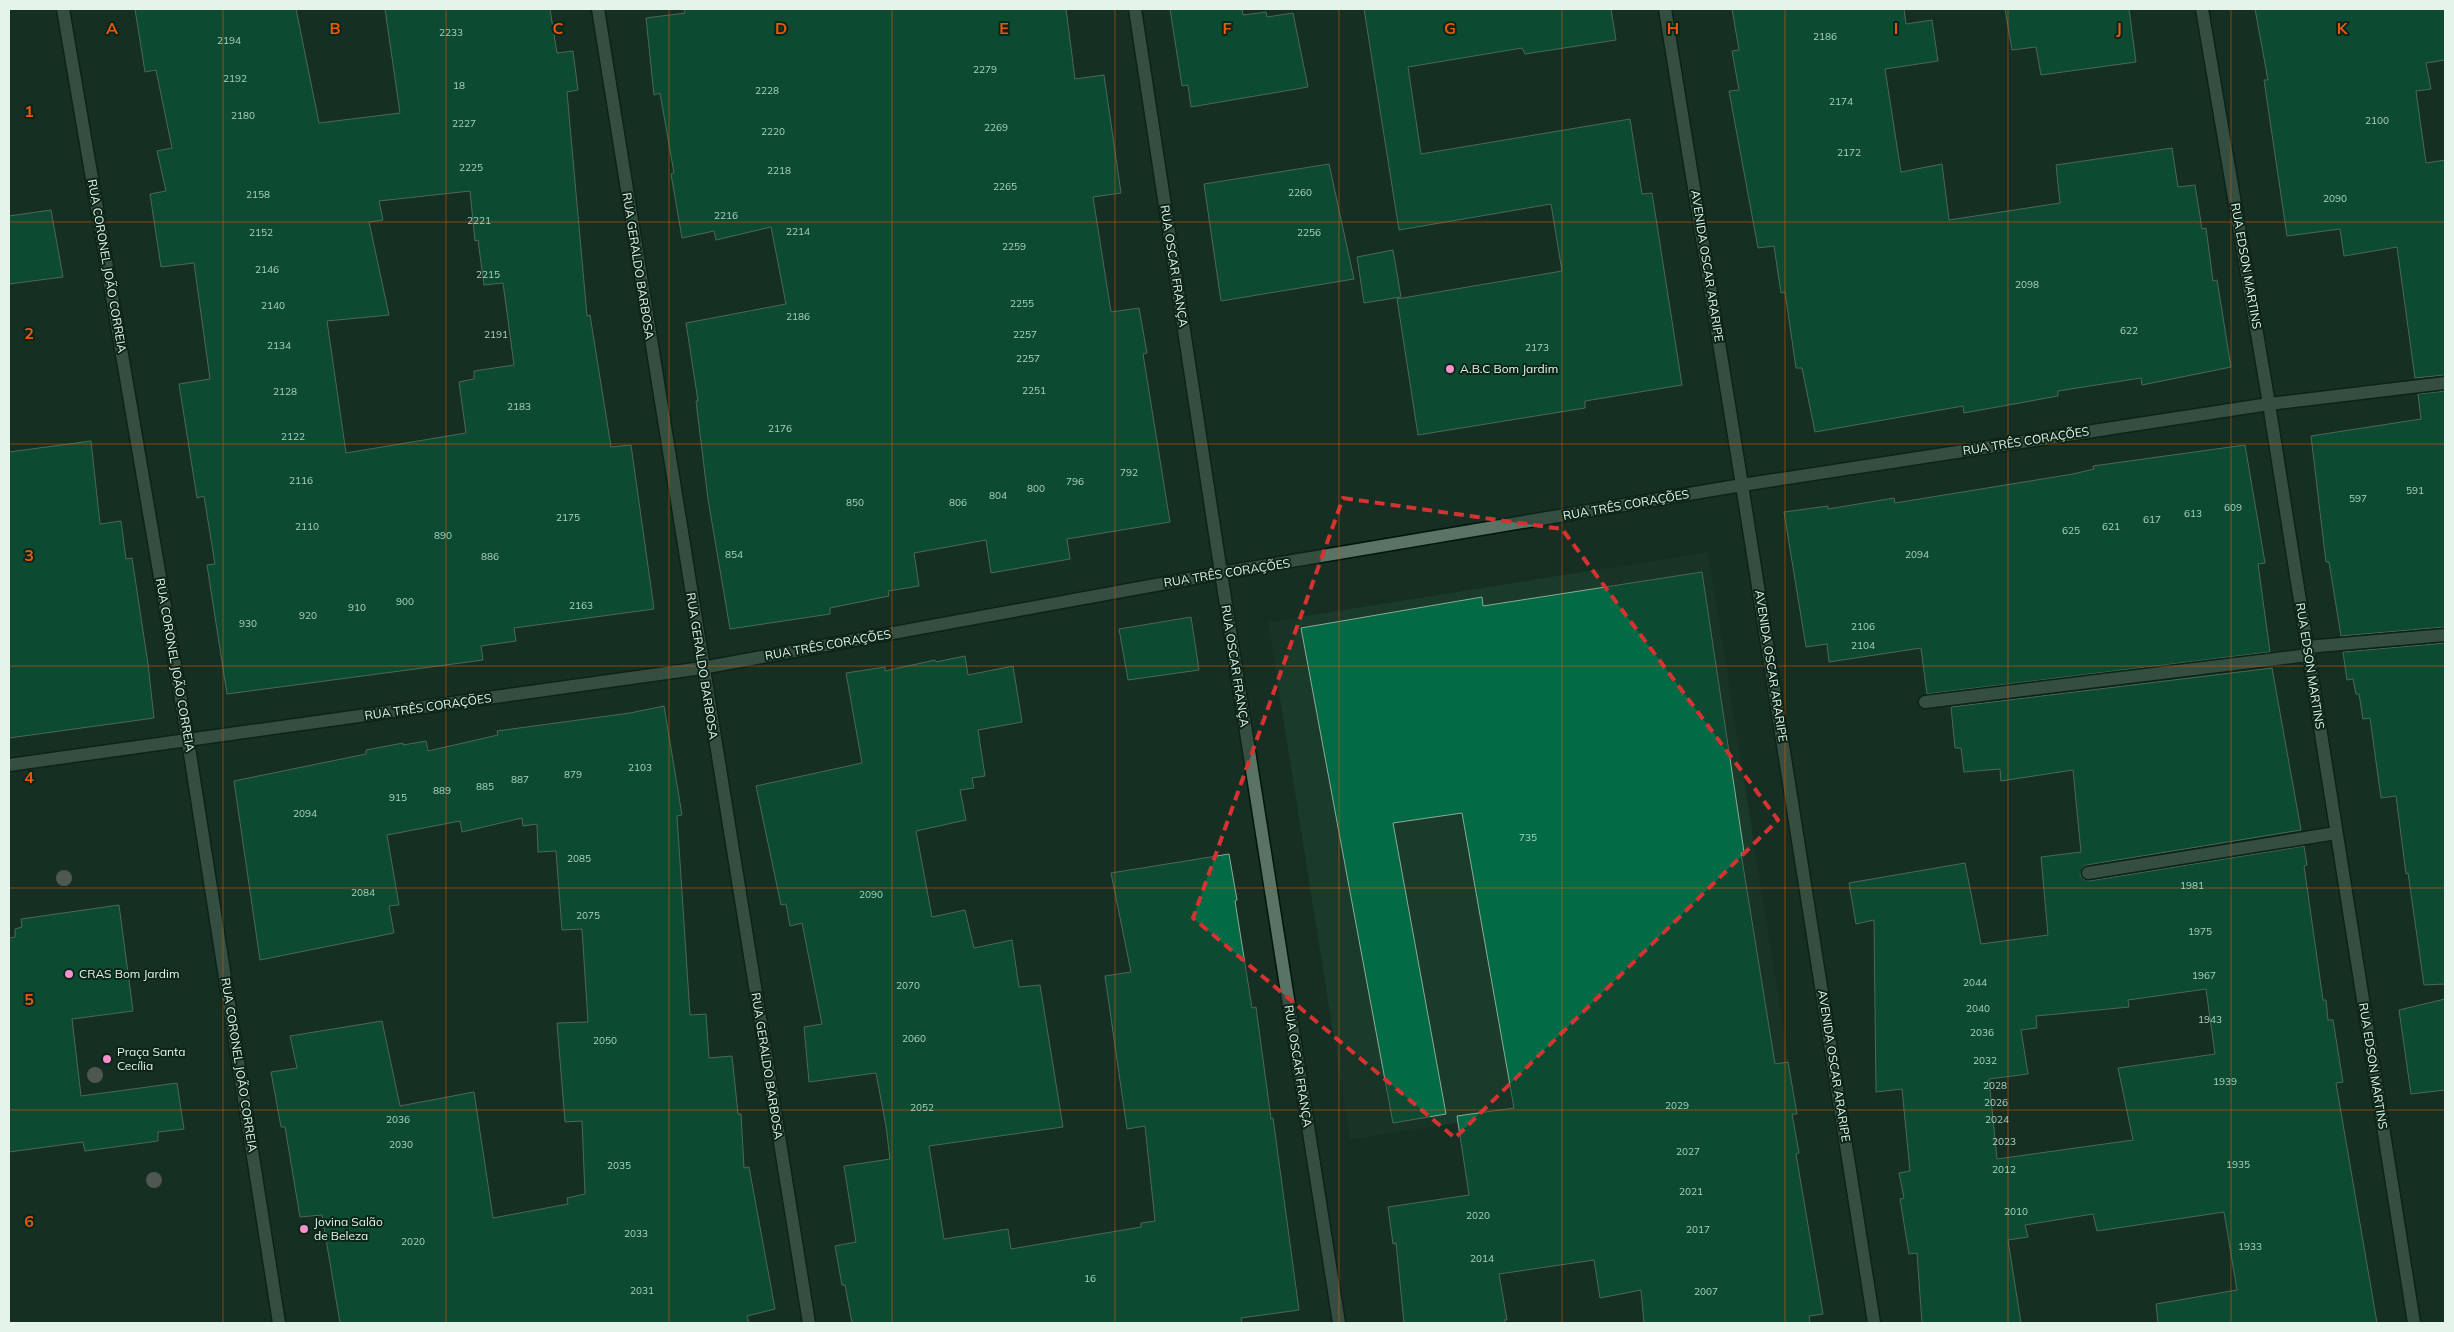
<svg xmlns="http://www.w3.org/2000/svg" width="2454" height="1332" font-family="Mulish,sans-serif">
<style>
.built{fill:#1a3a2a}
.building{fill:#026b45;stroke:#8eaa9a;fill-rule:evenodd}
.lines{fill:none;stroke-linecap:round;stroke-linejoin:round}
.service-casing{stroke:#01160b;stroke-width:15}
.minor-casing{stroke:#01160b;stroke-width:15}
.tertiary-casing{stroke:#01160b;stroke-width:15}
.service{stroke:#597364;stroke-width:12}
.minor{stroke:#597364;stroke-width:12}
.tertiary{stroke:#597364;stroke-width:12}
.tree{fill:#92878d}
.marked{fill:none;stroke:#d73232;stroke-width:4;stroke-dasharray:10 6;stroke-linejoin:round}
.grid{fill:none;stroke:#e8590c;stroke-width:1;stroke-opacity:0.55}
.poi-dot{fill:#f790cd;stroke:#0c2519;stroke-width:2}
.labels{text-anchor:middle;stroke-width:4;stroke-linejoin:round;paint-order:stroke}
.number-label{font-size:10px;fill:#acd2c2}
.street-label{font-size:12px;fill:#e5f4eb;stroke:#0c2519}
.poi-label{font-size:12px;fill:#e5f4eb;stroke:#0c2519;text-anchor:start}
.grid-label{font-size:16px;text-anchor:middle;font-weight:bold;fill:#e8590c;stroke:#0c2519;stroke-width:4;stroke-linejoin:round;paint-order:stroke}
</style>
<rect width="100%" height="100%" fill="#162f22"/>
<!-- built -->
<path class="built" d="M1708 552 1790 1070 1350 1140 1268 622Z"/>
<!-- building -->
<path class="building" d="M135 9H296L319 123 400 113 385 9H550L557 53 573 51 578 90 567 92 587 316 590 315 611 447 631 445 654 609 514 628 516 641 481 646 483 660 227 694 207 565 215 564 204 496 197 498 179 384 210 379 194 263 161 267 150 194 166 191 157 151 172 148 156 70 145 72ZM470 191 475 241 478 240 484 285 503 283 514 365 474 371V379L459 382 466 433 346 453 327 321 389 315 369 222 383 220 379 201Z
M684 9H1066L1075 79 1104 75 1121 193 1093 197 1111 312 1139 308 1147 353 1143 354 1170 522 1067 539 1070 559 991 573 986 540 914 553 919 586 888 591 889 596 830 608V614L730 629 708 499 696 401H698L686 323 786 304 771 227 716 240 714 231 682 238 671 174 674 173 660 93 654 95 646 18 685 13Z
M1170 9H1242L1243 15 1266 12 1267 17 1293 13 1308 87 1191 107 1188 85 1182 86Z
M1364 9H1611L1616 40 1525 54 1522 48 1408 67 1421 154 1630 119 1642 194 1652 193 1682 385 1585 401V408L1418 435 1397 299 1562 271 1551 204 1399 230Z
M1732 9H1904L1906 24 1932 20 1938 61 1885 69 1901 172 1942 164 1949 220 2060 203 2056 165 2172 148 2178 187 2195 185 2202 229 2206 228 2213 281 2217 280 2231 367 2142 385 2141 378 2058 391V396L1964 413 1963 406 1815 432 1802 368H1796L1785 292 1781 293 1774 246 1758 248 1729 91 1739 90 1732 51 1739 50Z
M2005 9H2129L2136 62 2041 75 2036 47 2012 50Z
M2255 9H2445V60L2426 63 2431 89 2416 91 2426 163 2445 160V375L2415 378 2397 247 2344 256 2340 229 2287 236 2264 80H2268Z
M1329 164 1354 279 1221 301 1204 184Z
M51 210 63 277 9 284V216Z
M1393 250 1401 297 1364 303 1357 257Z
M2445 391V627L2341 636 2329 562H2326L2311 436 2421 419 2418 394Z
M91 441 100 524 121 521 126 559 132 558 148 664 154 718 9 738V452Z
M2245 445 2265 563 2258 564 2270 652 1927 694 1921 648 1829 662 1827 644 1806 647 1784 512 1828 506V509L1894 498 1895 503 2073 474 2094 469 2093 466Z
M1702 572 1744 852 1741 853 1775 1064 1788 1062 1797 1114H1792L1799 1153 1796 1154 1823 1314 1809 1316 1810 1323H1644L1641 1290 1600 1298 1594 1260 1499 1274 1507 1320H1504L1505 1323H1404L1396 1243 1393 1244 1388 1207 1469 1195 1457 1116 1514 1108 1462 813 1393 823 1446 1114 1393 1123 1301 628 1482 597 1483 606Z
M1191 617 1199 670 1128 680 1119 629Z
M2445 643V984L2424 985 2408 873 2406 874 2396 796 2381 798 2370 718 2363 719 2359 694H2356L2353 679 2347 680 2343 652Z
M965 656 968 675 1013 666 1022 722 978 730 985 776 972 778 974 788 960 790 966 820 916 831 932 917 965 910 974 948 1012 940 1019 987 1040 985 1063 1127 929 1146 944 1239 1008 1229 1011 1249 1141 1227V1223L1155 1221 1145 1126 1127 1129 1105 976 1131 972 1111 873 1229 854 1237 900 1235 901 1252 1008 1256 1007 1271 1119 1273 1118 1299 1310 1241 1318 1242 1323H852L845 1285H842L835 1246 856 1242 844 1166 890 1159 886 1126 876 1073 809 1082 804 1027 822 1024 802 923 790 926 786 904 781 905 756 786 862 763 846 673 885 667V671L935 660 936 662Z
M2272 668 2301 830 2087 865 2083 867 2080 874 2082 878 2089 881 2304 846 2307 865 2304 866 2323 1000H2326L2328 1020H2333L2343 1082 2336 1083 2377 1323H2158L2156 1304 2237 1290 2224 1212 2097 1231 2093 1214 2025 1225 2028 1237 2008 1240 2021 1323H1922L1917 1253 1909 1254 1900 1199 1904 1198 1899 1173 1910 1171 1902 1089 1876 1092 1874 920 1856 924 1849 883 1965 863 1981 944 2048 935 2041 857 2081 852 2073 770 2001 781 2000 769 1964 772 1961 748H1955L1951 707ZM2206 989 2215 1054 2118 1068 2133 1140 1997 1159 1989 1079 2028 1074 2021 1030 2037 1028 2036 1016 2129 1007 2128 1000Z
M664 706 682 815 677 816 690 1015 706 1014 709 1058 732 1056 738 1114H741L744 1168 749 1167 775 1309 747 1316 749 1323H340L322 1215 300 1217 285 1127H281L271 1072 297 1068 290 1036 382 1021 400 1106 474 1092 493 1218 568 1204 567 1198 585 1194 582 1121 565 1122 557 1023 588 1022 582 929 562 930 556 851 538 852 537 824 523 826 522 818 462 832 460 821 387 835 399 905 389 906 394 933 260 960 234 781 366 754V750L403 743V745L426 741 428 751 498 735 497 731 630 713Z
M119 905 133 1011 72 1019 81 1096 177 1083 184 1129 158 1132V1141L85 1151 83 1142 9 1152V938L15 937V929L22 927 21 919Z
M2445 999V1090L2411 1094 2399 1010Z"/>
<g class="lines">
<!-- service casing -->
<g class="service-casing">
<path id="service" d="M2307 647 2445 635
M1925 702 2308 655
M2088 873 2336 833"/>
</g>
<!-- minor casing -->
<g class="minor-casing">
<path id="minor" d="M63 9 188 741 279 1323
M598 9 809 1323
M2202 9 2269 404 2414 1323
M9 765 702 668 1221 573"/>
</g>
<!-- tertiary casing -->
<g class="tertiary-casing">
<path id="tertiary" d="M1135 9 1221 573 1339 1323
M1665 9 1742 485 1874 1323
M1221 573 1742 485 2269 404 2445 383"/>
</g>
<!-- service -->
<use href="#service" class="service"/>
<!-- minor -->
<use href="#minor" class="minor"/>
<!-- tertiary -->
<use href="#tertiary" class="tertiary"/>
</g>
<!-- trees -->
<g class="tree">
<circle cx="64" cy="878" r="8"/>
<circle cx="95" cy="1075" r="8"/>
<circle cx="154" cy="1180" r="8"/>
</g>
<!-- marked area -->
<path d="M0 0H2454V1332H0ZM1343 498 1562 529 1778 820 1455 1138 1193 918Z" fill="#162f22" fill-opacity=".55" fill-rule="evenodd"/>
<path class="marked" d="M1343 498 1562 529 1778 820 1455 1138 1193 918Z"/>
<!-- grid -->
<path class="grid" d="M223 9V1323M446 9V1323M669 9V1323M892 9V1323M1115 9V1323M1339 9V1323M1562 9V1323M1785 9V1323M2008 9V1323M2231 9V1323M9 222H2445M9 444H2445M9 666H2445M9 888H2445M9 1110H2445"/>
<!-- markers -->
<g class="poi-dot">
<circle cx="1450" cy="369" r="5"/>
<circle cx="69" cy="974" r="5"/>
<circle cx="107" cy="1059" r="5"/>
<circle cx="304" cy="1229" r="5"/>
</g>
<g class="labels">
<!-- number labels -->
<g class="number-label">
<text x="451" y="36">2233</text>
<text x="1825" y="40">2186</text>
<text x="229" y="44">2194</text>
<text x="985" y="73">2279</text>
<text x="235" y="82">2192</text>
<text x="459" y="89">18</text>
<text x="767" y="94">2228</text>
<text x="1841" y="105">2174</text>
<text x="243" y="119">2180</text>
<text x="2377" y="124">2100</text>
<text x="464" y="127">2227</text>
<text x="996" y="131">2269</text>
<text x="773" y="135">2220</text>
<text x="1849" y="156">2172</text>
<text x="471" y="171">2225</text>
<text x="779" y="174">2218</text>
<text x="1005" y="190">2265</text>
<text x="1300" y="196">2260</text>
<text x="258" y="198">2158</text>
<text x="2335" y="202">2090</text>
<text x="726" y="219">2216</text>
<text x="479" y="224">2221</text>
<text x="798" y="235">2214</text>
<text x="261" y="236">2152</text>
<text x="1309" y="236">2256</text>
<text x="1014" y="250">2259</text>
<text x="267" y="273">2146</text>
<text x="488" y="278">2215</text>
<text x="2027" y="288">2098</text>
<text x="1022" y="307">2255</text>
<text x="273" y="309">2140</text>
<text x="798" y="320">2186</text>
<text x="2129" y="334">622</text>
<text x="496" y="338">2191</text>
<text x="1025" y="338">2257</text>
<text x="279" y="349">2134</text>
<text x="1537" y="351">2173</text>
<text x="1028" y="362">2257</text>
<text x="1034" y="394">2251</text>
<text x="285" y="395">2128</text>
<text x="519" y="410">2183</text>
<text x="780" y="432">2176</text>
<text x="293" y="440">2122</text>
<text x="1129" y="476">792</text>
<text x="301" y="484">2116</text>
<text x="1075" y="485">796</text>
<text x="1036" y="492">800</text>
<text x="2415" y="494">591</text>
<text x="998" y="499">804</text>
<text x="2358" y="502">597</text>
<text x="855" y="506">850</text>
<text x="958" y="506">806</text>
<text x="2233" y="511">609</text>
<text x="2193" y="517">613</text>
<text x="568" y="521">2175</text>
<text x="2152" y="523">617</text>
<text x="307" y="530">2110</text>
<text x="2111" y="530">621</text>
<text x="2071" y="534">625</text>
<text x="443" y="539">890</text>
<text x="734" y="558">854</text>
<text x="1917" y="558">2094</text>
<text x="490" y="560">886</text>
<text x="405" y="605">900</text>
<text x="581" y="609">2163</text>
<text x="357" y="611">910</text>
<text x="308" y="619">920</text>
<text x="248" y="627">930</text>
<text x="1863" y="630">2106</text>
<text x="1863" y="649">2104</text>
<text x="640" y="771">2103</text>
<text x="573" y="778">879</text>
<text x="520" y="783">887</text>
<text x="485" y="790">885</text>
<text x="442" y="794">889</text>
<text x="398" y="801">915</text>
<text x="305" y="817">2094</text>
<text x="1528" y="841">735</text>
<text x="579" y="862">2085</text>
<text x="2192" y="889">1981</text>
<text x="363" y="896">2084</text>
<text x="871" y="898">2090</text>
<text x="588" y="919">2075</text>
<text x="2200" y="935">1975</text>
<text x="2204" y="979">1967</text>
<text x="1975" y="986">2044</text>
<text x="908" y="989">2070</text>
<text x="1978" y="1012">2040</text>
<text x="2210" y="1023">1943</text>
<text x="1982" y="1036">2036</text>
<text x="914" y="1042">2060</text>
<text x="605" y="1044">2050</text>
<text x="1985" y="1064">2032</text>
<text x="2225" y="1085">1939</text>
<text x="1995" y="1089">2028</text>
<text x="1996" y="1106">2026</text>
<text x="1677" y="1109">2029</text>
<text x="922" y="1111">2052</text>
<text x="398" y="1123">2036</text>
<text x="1997" y="1123">2024</text>
<text x="2004" y="1145">2023</text>
<text x="401" y="1148">2030</text>
<text x="1688" y="1155">2027</text>
<text x="2238" y="1168">1935</text>
<text x="619" y="1169">2035</text>
<text x="2004" y="1173">2012</text>
<text x="1691" y="1195">2021</text>
<text x="2016" y="1215">2010</text>
<text x="1478" y="1219">2020</text>
<text x="1698" y="1233">2017</text>
<text x="636" y="1237">2033</text>
<text x="413" y="1245">2020</text>
<text x="2250" y="1250">1933</text>
<text x="1482" y="1262">2014</text>
<text x="1090" y="1282">16</text>
<text x="642" y="1294">2031</text>
<text x="1706" y="1295">2007</text>
</g>
<!-- street labels -->
<g class="street-label">
<text transform="translate(107 266) rotate(80)" y="4">RUA CORONEL JOÃO CORREIA</text>
<text transform="translate(638 266) rotate(81)" y="4">RUA GERALDO BARBOSA</text>
<text transform="translate(1174 266) rotate(81)" y="4">RUA OSCAR FRANÇA</text>
<text transform="translate(1707 266) rotate(81)" y="4">AVENIDA OSCAR ARARIPE</text>
<text transform="translate(2246 266) rotate(80)" y="4">RUA EDSON MARTINS</text>
<text transform="translate(2026 441) rotate(-9)" y="4">RUA TRÊS CORAÇÕES</text>
<text transform="translate(1626 505) rotate(-10)" y="4">RUA TRÊS CORAÇÕES</text>
<text transform="translate(1227 573) rotate(-9)" y="4">RUA TRÊS CORAÇÕES</text>
<text transform="translate(828 645) rotate(-10)" y="4">RUA TRÊS CORAÇÕES</text>
<text transform="translate(175 665) rotate(80)" y="4">RUA CORONEL JOÃO CORREIA</text>
<text transform="translate(702 666) rotate(81)" y="4">RUA GERALDO BARBOSA</text>
<text transform="translate(1235 666) rotate(81)" y="4">RUA OSCAR FRANÇA</text>
<text transform="translate(1771 666) rotate(81)" y="4">AVENIDA OSCAR ARARIPE</text>
<text transform="translate(2310 666) rotate(81)" y="4">RUA EDSON MARTINS</text>
<text transform="translate(428 707) rotate(-8)" y="4">RUA TRÊS CORAÇÕES</text>
<text transform="translate(239 1065) rotate(81)" y="4">RUA CORONEL JOÃO CORREIA</text>
<text transform="translate(767 1066) rotate(81)" y="4">RUA GERALDO BARBOSA</text>
<text transform="translate(1298 1066) rotate(81)" y="4">RUA OSCAR FRANÇA</text>
<text transform="translate(1834 1066) rotate(81)" y="4">AVENIDA OSCAR ARARIPE</text>
<text transform="translate(2373 1066) rotate(81)" y="4">RUA EDSON MARTINS</text>
</g>
<!-- poi labels -->
<g class="poi-label">
<text x="1460" y="373">A.B.C Bom Jardim</text>
<text x="79" y="978">CRAS Bom Jardim</text>
<text x="117" y="1056">Praça Santa<tspan x="117" dy="14">Cecília</tspan></text>
<text x="314" y="1226">Jovina Salão<tspan x="314" dy="14">de Beleza</tspan></text>
</g>
</g>
<g class="grid-label">
<text x="112" y="34">A</text>
<text x="335" y="34">B</text>
<text x="558" y="34">C</text>
<text x="781" y="34">D</text>
<text x="1004" y="34">E</text>
<text x="1227" y="34">F</text>
<text x="1450" y="34">G</text>
<text x="1673" y="34">H</text>
<text x="1896" y="34">I</text>
<text x="2119" y="34">J</text>
<text x="2342" y="34">K</text>
<text x="29" y="117">1</text>
<text x="29" y="339">2</text>
<text x="29" y="561">3</text>
<text x="29" y="783">4</text>
<text x="29" y="1005">5</text>
<text x="29" y="1227">6</text>
</g>
<!-- border -->
<rect width="2454" height="1332" fill="none" stroke="#e5f4eb" stroke-width="20"/>
</svg>
